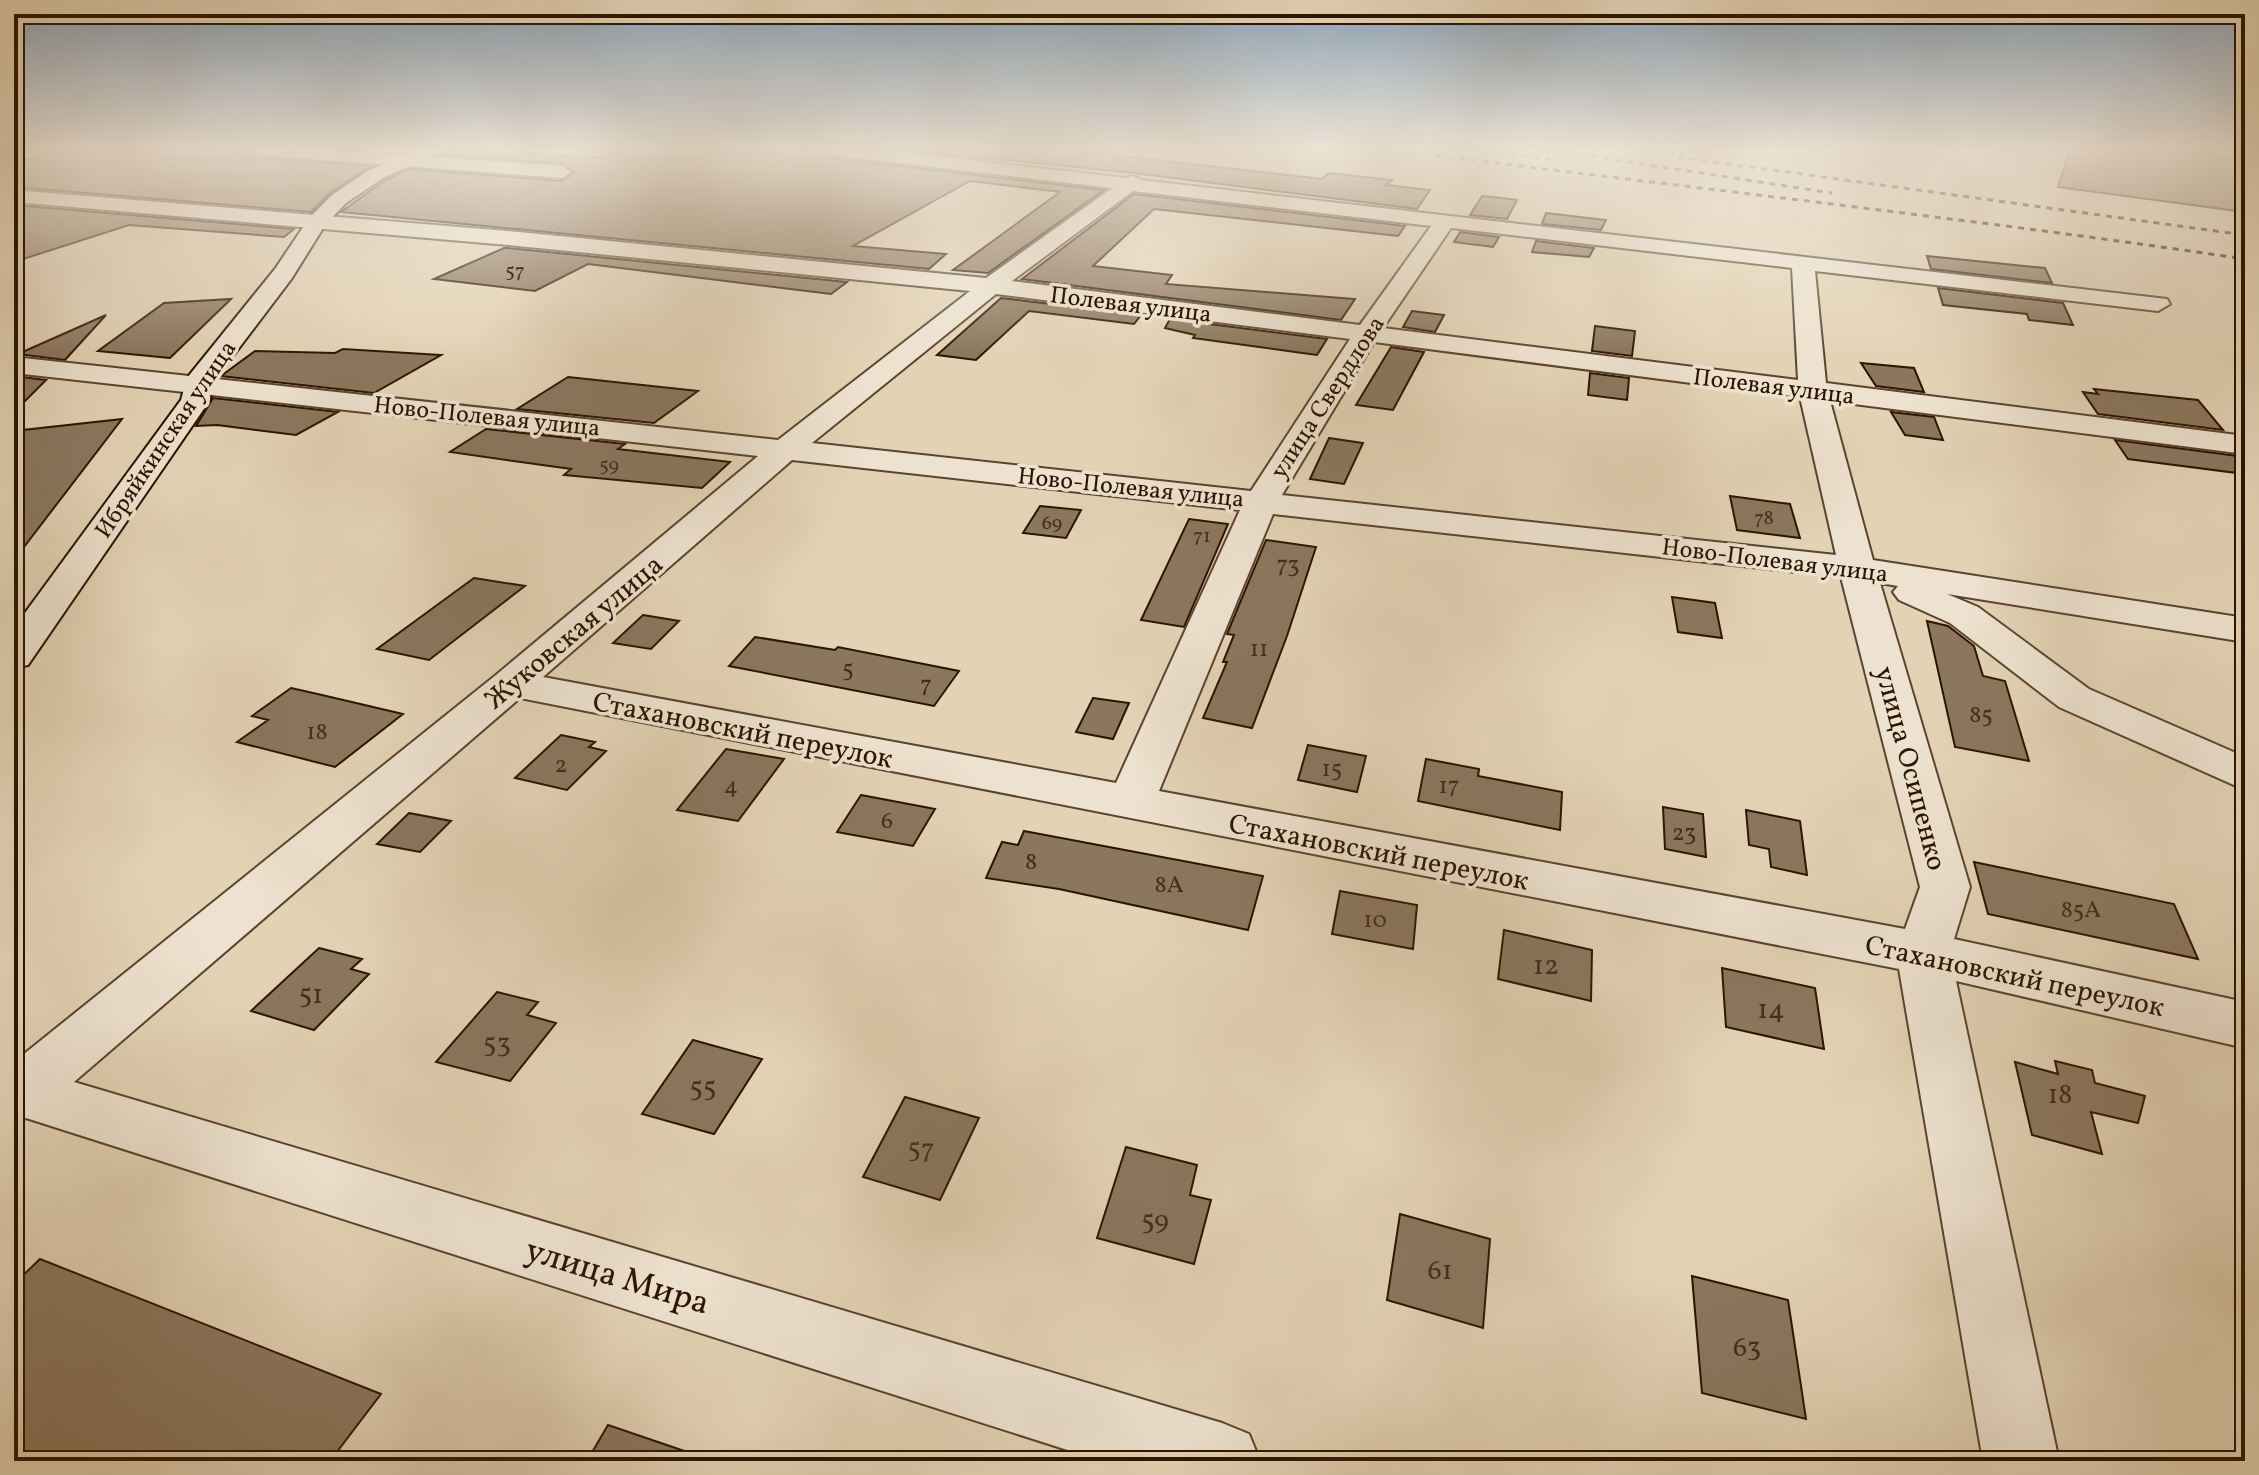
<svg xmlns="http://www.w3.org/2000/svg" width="2259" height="1475" font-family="Vollkorn,serif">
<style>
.building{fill:#8b775e;stroke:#2c1400;stroke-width:2}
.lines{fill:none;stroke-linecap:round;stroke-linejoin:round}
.street-casing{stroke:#5a442d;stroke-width:4}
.secondary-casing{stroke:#2c1400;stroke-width:4}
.street{fill:#ede2cf;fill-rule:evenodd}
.secondary{fill:#ede2cf;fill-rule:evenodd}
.rail{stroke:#2c1400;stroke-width:3;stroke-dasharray:6 6;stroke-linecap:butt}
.labels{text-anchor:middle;stroke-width:7;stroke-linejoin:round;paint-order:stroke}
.far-number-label{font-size:20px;fill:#442d18}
.far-street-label{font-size:24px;fill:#2c1400;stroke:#ede2cf}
.number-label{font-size:24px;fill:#442d18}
.street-label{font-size:28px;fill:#2c1400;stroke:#ede2cf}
.near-number-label{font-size:28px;fill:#442d18}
.near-street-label{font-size:34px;fill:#2c1400;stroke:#ede2cf}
</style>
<rect width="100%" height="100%" fill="#e3d3b5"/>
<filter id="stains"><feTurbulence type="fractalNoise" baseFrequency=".0025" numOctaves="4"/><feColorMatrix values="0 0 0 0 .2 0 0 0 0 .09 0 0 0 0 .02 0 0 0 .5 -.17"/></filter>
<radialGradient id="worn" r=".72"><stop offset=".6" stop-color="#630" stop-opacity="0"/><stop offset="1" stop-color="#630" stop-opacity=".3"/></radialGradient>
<!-- building -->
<path class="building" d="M66 149H233L245 157 370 166 330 193 311 212 14 187V163Z
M450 149H521L522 154 600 157 618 149H703L822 157 1104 190 988 273 953 270 1060 192 970 181 853 246 946 254 929 269 341 212 384 181 409 169 562 181 574 173 562 163 442 155Z
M896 149H1060L1322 179 1329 173 1392 180 1386 185 1430 190 1417 209 1134 173Z
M2070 149H2245V212L2058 187Z
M1134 194 1405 226 1398 236 1154 209 1093 266 1172 275 1166 284 1355 299 1341 320 1022 279Z
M1482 196 1494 197 1517 200 1507 219 1470 215Z
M14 205 294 229 284 237 129 225 14 262Z
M1546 213 1606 220 1601 230 1542 224Z
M1460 232 1499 237 1493 247 1454 242Z
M1536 241 1594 248 1589 257 1532 252Z
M504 248H508L847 282 831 294 588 264 535 291 434 279Z
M1927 256 2045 268 2052 283 1931 269Z
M1938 288 2063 303 2073 325 2029 320 2027 314 1943 305Z
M1001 298 1141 315 1134 324 1029 311 976 360 937 355Z
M231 299 170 358 98 351 164 303Z
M1412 311 1444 315 1435 332 1403 327Z
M106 315 65 360 18 354Z
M1170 319 1327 339 1317 355 1295 352 1193 338 1195 335 1165 328Z
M1595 326 1635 331 1632 356 1592 351Z
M1391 347 1424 352 1393 410 1356 405Z
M343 349 441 355 374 393 221 376 255 351 335 353Z
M1861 363 1914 368 1924 392 1876 386Z
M1590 373 1629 378 1627 400 1588 395Z
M14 376 46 380 14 412Z
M568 377 698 391 654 423 517 409Z
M2094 389 2198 400 2223 430 2098 414 2083 392 2098 394Z
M213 398 338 412 296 435 217 425 196 426Z
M1891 412 1934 417 1943 440 1905 435Z
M122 419 14 560V431Z
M486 429 625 444 618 449 730 462 702 488 564 475 571 469 450 452Z
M1329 438 1363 443 1344 484 1310 479Z
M2115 440 2245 457V474L2128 459Z
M1730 496 1790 504 1800 538 1737 530Z
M1040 506 1081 510 1066 538 1023 533Z
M1189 519 1228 524 1184 627 1141 620Z
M1266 540 1316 547 1287 636 1252 728 1203 718 1227 662H1223L1234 635 1227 634Z
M474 578 525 586 429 660 377 649Z
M1672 597 1715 603 1722 638 1678 632Z
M643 615 679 621 651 649 613 643Z
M1927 621 1948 626 1974 646 1983 676 2005 681 2029 761 1955 747Z
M755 637 835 650 838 647 959 671 934 706 729 666Z
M291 688 322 695 403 714 335 767 237 742 268 720 252 716Z
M1093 698 1129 703 1113 739 1076 732Z
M561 735 595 742 589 747 606 751 567 790 515 778Z
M1308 745 1366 756 1357 792 1298 780Z
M726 749 784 759 738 821 677 810Z
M1426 759 1479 769 1478 776 1562 792 1560 830 1418 801Z
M861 795 935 809 913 846 837 832Z
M1663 807 1703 814 1706 857 1665 849Z
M1746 810 1800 821 1807 875 1771 867 1769 849 1749 845Z
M409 813 451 821 420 852 377 844Z
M1024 831 1263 876 1248 930 1059 889 986 878 1002 842 1018 845Z
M1974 862 2174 904 2198 959 1988 914Z
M1340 891 1417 905 1413 949 1332 934Z
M1504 930 1592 950 1591 1001 1498 979Z
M319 948 362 959 351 969 369 974 314 1030 251 1011Z
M1722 968 1815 988 1824 1049 1726 1027Z
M497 992 538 1002 527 1015 556 1023 510 1081 436 1062Z
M693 1040 762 1059 714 1134 642 1114Z
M2055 1061 2092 1070 2095 1083 2145 1096 2138 1123 2091 1112 2102 1154 2032 1135 2015 1062 2058 1074Z
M905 1097 979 1118 940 1200 863 1177Z
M1126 1147 1197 1165 1190 1195 1211 1200 1194 1264 1097 1238Z
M1400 1214 1490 1239 1483 1328 1387 1300Z
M40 1259 381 1394 330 1461H14V1284Z
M1692 1276 1788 1300 1806 1419 1702 1393Z
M608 1425 699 1456 698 1461H587Z"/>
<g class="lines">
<!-- street casing -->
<g class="street-casing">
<path id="street" d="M236 149H320L562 166 571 172 562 178 245 154Z
M814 149H870L1126 178 1133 176 1141 180 2167 299 2170 304 2158 311 1815 271 1826 383 2245 436V454L1830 401 1873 560 2245 618V642L1947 594 1978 607 2089 689 2245 757V790L2059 707 1950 623 1899 600 1893 592 1898 586 1880 583 1970 887 1954 939 2245 1002V1048L1956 981 2059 1461H1983L1899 969 520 698 74 1082 1222 1423 1249 1434 1260 1461H1102L26 1118 14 1123V1062L496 675 758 456 14 373V357L778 440 970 291 508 245 14 202V190L508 231 986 278 1112 188 823 154ZM1133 191 1431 226 1360 325 1012 281ZM1451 228 1792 268 1798 380 1383 328ZM996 294 1350 339 1251 491 812 443ZM1374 342 1800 397 1836 555 1282 495ZM792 460 1240 510 1116 783 543 677ZM1273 514 1841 577 1920 887 1905 929 1159 791Z"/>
</g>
<!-- secondary casing -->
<g class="secondary-casing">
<path id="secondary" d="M422 149H447L383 178 346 203 325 225 292 278 211 385 210 400 28 665 14 668V628L181 400 187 378 275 269 310 217 332 195 369 170Z"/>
</g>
<!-- street -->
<use href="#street" class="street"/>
<!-- secondary -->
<use href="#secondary" class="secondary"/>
<!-- rail -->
<path class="rail" d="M1387 149C1673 186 1960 217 2245 259
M1474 149 1557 160
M1544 149 1832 193
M1633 149 1689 155
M1678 157 2245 235"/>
</g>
<!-- sky -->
<linearGradient id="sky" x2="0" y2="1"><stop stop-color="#8da6bb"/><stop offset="0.42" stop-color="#f2ebde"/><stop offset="1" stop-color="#f2ebde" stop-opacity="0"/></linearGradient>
<rect width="2259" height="355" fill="url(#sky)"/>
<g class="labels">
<!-- far-number labels -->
<g class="far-number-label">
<text x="515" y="277">57</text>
<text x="609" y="471">59</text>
<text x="1764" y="524">78</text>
<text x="1052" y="529">69</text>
<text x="1202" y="542">71</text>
</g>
<!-- far-street labels -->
<g class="far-street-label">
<text transform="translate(1131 304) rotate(7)" y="8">Полевая улица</text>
<text transform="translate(1774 386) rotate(7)" y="8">Полевая улица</text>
<text transform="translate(1327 397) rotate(-57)" y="8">улица Свердлова</text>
<text transform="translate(487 416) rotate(6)" y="8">Ново-Полевая улица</text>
<text transform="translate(165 439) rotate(-56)" y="8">Ибряйкинская улица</text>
<text transform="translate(1131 487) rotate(6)" y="8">Ново-Полевая улица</text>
<text transform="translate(1775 560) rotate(7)" y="8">Ново-Полевая улица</text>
</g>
<!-- number labels -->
<g class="number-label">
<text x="1288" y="572">73</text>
<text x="1259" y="656">11</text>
<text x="848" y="676">5</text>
<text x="926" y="692">7</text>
<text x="1981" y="722">85</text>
<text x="317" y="739">18</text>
<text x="561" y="772">2</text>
<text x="1332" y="776">15</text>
<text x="731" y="793">4</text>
<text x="1449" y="793">17</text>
<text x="887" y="828">6</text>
<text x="1684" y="840">23</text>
<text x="1031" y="869">8</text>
<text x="1169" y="892">8А</text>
<text x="2081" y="917">85А</text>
<text x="1375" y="927">10</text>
</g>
<!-- street labels -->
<g class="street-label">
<text transform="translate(573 631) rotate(-40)" y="10">Жуковская улица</text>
<text transform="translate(743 729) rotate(11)" y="10">Стахановский переулок</text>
<text transform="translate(1912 768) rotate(75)" y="10">улица Осипенко</text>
<text transform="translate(1379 851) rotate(11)" y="10">Стахановский переулок</text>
<text transform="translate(2015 975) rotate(12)" y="10">Стахановский переулок</text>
</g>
<!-- near-number labels -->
<g class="near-number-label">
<text x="1546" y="974">12</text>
<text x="311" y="1003">51</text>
<text x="1771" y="1018">14</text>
<text x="497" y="1052">53</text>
<text x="703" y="1096">55</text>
<text x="2060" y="1103">18</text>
<text x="921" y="1157">57</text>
<text x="1155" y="1229">59</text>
<text x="1440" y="1279">61</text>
<text x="1747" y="1356">63</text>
</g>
<!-- near-street labels -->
<g class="near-street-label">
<text transform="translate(618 1275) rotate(17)" y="12">улица Мира</text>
</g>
</g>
<!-- margin -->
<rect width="2259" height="1475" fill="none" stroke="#e3d3b5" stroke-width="48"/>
<rect x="16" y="16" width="2227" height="1443" fill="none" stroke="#2c1400" stroke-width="4"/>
<rect x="24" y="24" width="2211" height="1427" fill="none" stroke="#2c1400" stroke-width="2"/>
<rect width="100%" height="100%" filter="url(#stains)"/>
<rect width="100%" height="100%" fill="url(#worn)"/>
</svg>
